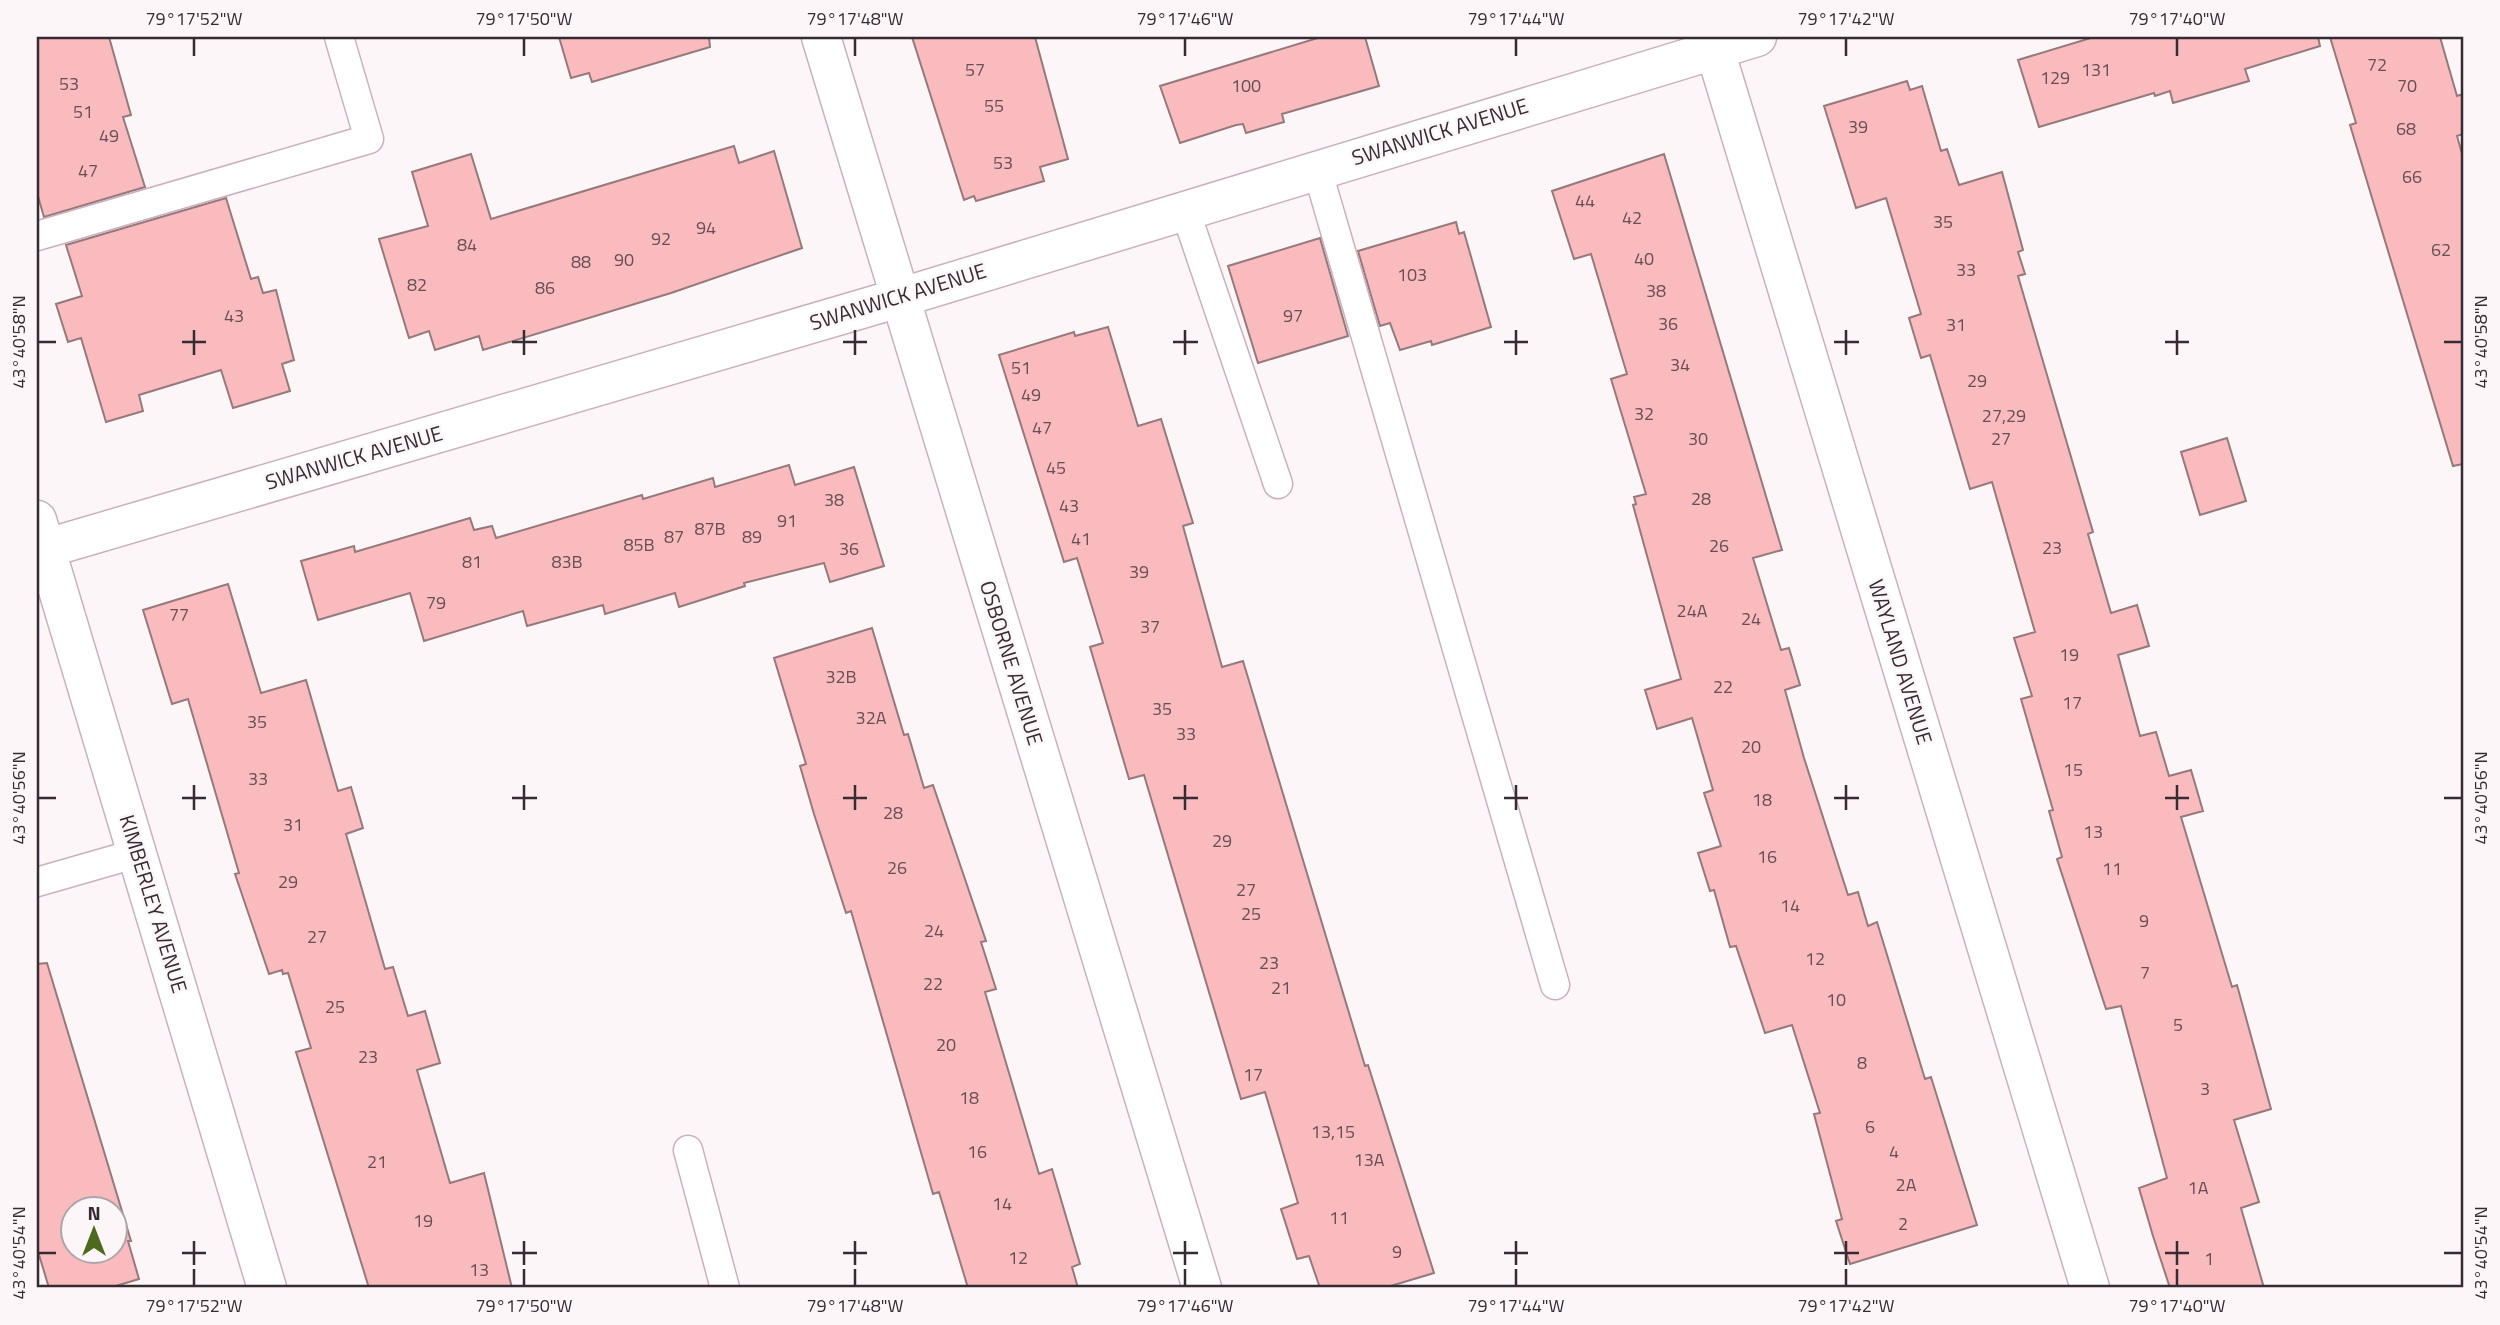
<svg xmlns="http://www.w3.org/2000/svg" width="2500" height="1325" font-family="'Titillium Web',sans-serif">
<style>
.building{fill:#fabbbf;stroke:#96797b;stroke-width:2;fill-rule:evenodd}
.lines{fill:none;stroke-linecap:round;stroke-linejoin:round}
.lane-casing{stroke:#cbb1be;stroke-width:31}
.street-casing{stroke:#cbb1be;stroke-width:41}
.lane{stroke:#fff;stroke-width:28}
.street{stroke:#fff;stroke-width:38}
.ticks{fill:none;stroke:#362b31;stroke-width:2.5}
.labels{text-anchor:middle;stroke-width:5;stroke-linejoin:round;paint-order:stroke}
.number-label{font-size:18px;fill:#674f54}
.street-label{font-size:21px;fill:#362b31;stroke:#fcf6f9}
.neatline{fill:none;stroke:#362b31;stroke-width:2.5}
.ticks-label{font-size:18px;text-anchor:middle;fill:#362b31}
</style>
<rect width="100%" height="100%" fill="#fcf6f9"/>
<!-- building -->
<path class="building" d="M37 37H109L131 115 123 117 145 187 44 217 37 193Z
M559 37H709L710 47 592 82 589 73 571 78Z
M912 37H1035L1068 159 1040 167 1044 181 976 201 974 196 964 200Z
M1321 37H1365L1379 86 1282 114 1284 122 1246 133 1243 124 1236 125 1180 143 1160 86Z
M2094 37H2318L2320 46 2245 69 2249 81 2173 103 2170 91 2155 96 2154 93 2039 127 2018 60Z
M2330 37H2440L2457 96 2463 94V134L2457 136 2463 157V464L2453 466 2350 125 2356 123Z
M1907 81 1910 90 1922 86 1941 151 1947 149 1959 185 2002 172 2023 250 2018 252 2025 274 2018 276 2093 532 2088 534 2111 613 2137 605 2149 646 2118 655 2140 736 2156 732 2169 776 2191 770 2203 811 2181 817 2232 987 2237 985 2271 1109 2234 1120 2259 1202 2241 1208 2264 1288H2170L2153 1236 2139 1188 2167 1178 2121 1006 2106 1009 2057 859 2062 857 2049 811 2053 810 2021 699 2032 696 2014 638 2035 632 1992 482 1970 489 1930 355 1921 358 1909 318 1921 314 1886 198 1856 208 1824 106Z
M734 146 739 163 774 151 802 248 671 293 483 350 479 336 435 350 429 331 409 338 379 239 428 226 412 172 471 154 491 219Z
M1664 154 1782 550 1753 558 1781 650 1789 648 1800 685 1785 690 1804 758 1848 895 1858 892 1868 926 1877 922 1925 1079 1931 1077 1977 1225 1850 1264 1836 1221 1842 1219 1814 1114 1820 1113 1792 1025 1765 1033 1736 946 1730 947 1714 890 1710 891 1698 853 1721 846 1704 793 1713 790 1692 718 1657 729 1645 690 1681 679 1633 505 1636 504 1634 497 1646 494 1611 379 1627 374 1591 254 1574 259 1552 191Z
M226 198 251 279 258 277 263 293 276 290 294 360 282 364 290 391 233 408 221 370 139 395 143 411 106 422 81 338 68 342 56 304 82 296 66 245Z
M1456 222 1459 234 1464 232 1491 327 1432 345 1431 341 1400 350 1390 323 1380 326 1358 251Z
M1320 238 1348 336 1258 363 1228 266Z
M1108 327 1138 426 1161 419 1193 523 1183 526 1222 667 1243 661 1365 1066 1368 1065 1434 1273 1384 1288H1320L1309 1256 1297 1259 1281 1209 1298 1203 1265 1092 1241 1099 1144 775 1129 779 1090 647 1103 643 1077 558 1064 562 999 355 1074 332 1075 336Z
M2227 438 2246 501 2200 515 2181 452Z
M789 465 795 485 854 467 884 566 830 582 824 563 744 583 745 586 679 607 675 593 605 614 603 605 527 626 523 611 424 641 410 593 318 620 301 561 354 546 355 552 470 518 474 530 492 526 496 538 642 495 643 499 713 478 715 487Z
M228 584 261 693 306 680 338 791 351 787 363 828 346 834 385 969 393 967 408 1016 425 1011 440 1063 417 1070 450 1183 484 1173 512 1288H369L296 1052 311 1048 288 973 283 974 282 970 269 974 235 874 239 873 188 699 172 704 143 610Z
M872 628 904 735 908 734 924 788 933 785 986 941 981 942 996 989 985 992 1039 1174 1052 1169 1080 1264 1072 1267 1078 1288H968L939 1192 933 1194 851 911 846 913 814 814 800 766 806 764 774 658Z
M47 963 131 1241H128L139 1279 109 1288H49L37 1248V964ZM74 1209H116V1251H74Z"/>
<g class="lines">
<!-- lane casing -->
<g class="lane-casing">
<path id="lane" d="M1317 169 1555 985
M1185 210 1278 484
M37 236 369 139 339 37
M37 882 138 853
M688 1150 725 1288"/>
</g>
<!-- street casing -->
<g class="street-casing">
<path id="street" d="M821 37 1202 1288
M1711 37 2090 1288
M37 520 267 1288
M37 551 899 298 1757 37"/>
</g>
<!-- lane -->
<use href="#lane" class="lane"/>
<!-- street -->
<use href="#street" class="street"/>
</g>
<!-- ticks -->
<path class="ticks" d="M194 38V56M524 38V56M855 38V56M1185 38V56M1516 38V56M1846 38V56M2177 38V56M194 330V355M524 330V355M855 330V355M1185 330V355M1516 330V355M1846 330V355M2177 330V355M38 342H56M182 342H206M512 342H537M843 342H867M1173 342H1198M1504 342H1528M1834 342H1859M2165 342H2189M2444 342H2462M194 785V810M524 785V810M855 785V810M1185 785V810M1516 785V810M1846 785V810M2177 785V810M38 798H56M182 798H206M512 798H537M843 798H867M1173 798H1198M1504 798H1528M1834 798H1859M2165 798H2189M2444 798H2462M194 1241V1265M524 1241V1265M855 1241V1265M1185 1241V1265M1516 1241V1265M1846 1241V1265M2177 1241V1265M38 1253H56M182 1253H206M512 1253H537M843 1253H867M1173 1253H1198M1504 1253H1528M1834 1253H1859M2165 1253H2189M2444 1253H2462M194 1269V1286M524 1269V1286M855 1269V1286M1185 1269V1286M1516 1269V1286M1846 1269V1286M2177 1269V1286"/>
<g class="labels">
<!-- number labels -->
<g class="number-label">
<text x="2377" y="71">72</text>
<text x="975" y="76">57</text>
<text x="2096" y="76">131</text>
<text x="2055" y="84">129</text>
<text x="69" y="90">53</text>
<text x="1246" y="92">100</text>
<text x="2407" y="92">70</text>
<text x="994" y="112">55</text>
<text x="83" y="118">51</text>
<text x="1858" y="133">39</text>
<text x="2406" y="135">68</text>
<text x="109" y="142">49</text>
<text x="1003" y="169">53</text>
<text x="88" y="177">47</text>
<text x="2412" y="183">66</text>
<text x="1585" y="207">44</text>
<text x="1632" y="224">42</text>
<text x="1943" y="228">35</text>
<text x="706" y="234">94</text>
<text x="661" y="245">92</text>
<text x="467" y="251">84</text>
<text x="2441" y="256">62</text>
<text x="1644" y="265">40</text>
<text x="624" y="266">90</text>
<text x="581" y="268">88</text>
<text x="1966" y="276">33</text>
<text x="1412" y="281">103</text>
<text x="417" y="291">82</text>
<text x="545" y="294">86</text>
<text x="1656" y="297">38</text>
<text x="234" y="322">43</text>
<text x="1293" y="322">97</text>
<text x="1668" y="330">36</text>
<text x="1956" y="331">31</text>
<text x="1680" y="371">34</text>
<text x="1021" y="374">51</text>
<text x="1977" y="387">29</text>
<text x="1031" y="401">49</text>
<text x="1644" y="420">32</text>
<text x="2004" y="422">27,29</text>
<text x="1042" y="434">47</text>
<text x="1698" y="445">30</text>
<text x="2001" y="445">27</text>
<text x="1056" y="474">45</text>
<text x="1701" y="505">28</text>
<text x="834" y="506">38</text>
<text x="1069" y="512">43</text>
<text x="787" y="527">91</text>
<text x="710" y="535">87B</text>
<text x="674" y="543">87</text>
<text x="752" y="543">89</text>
<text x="1081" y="545">41</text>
<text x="639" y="551">85B</text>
<text x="1719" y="552">26</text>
<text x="2052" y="554">23</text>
<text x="849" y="555">36</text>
<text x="472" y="568">81</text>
<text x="567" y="568">83B</text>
<text x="1139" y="578">39</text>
<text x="436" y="609">79</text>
<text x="1692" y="617">24A</text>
<text x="179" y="621">77</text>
<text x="1751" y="625">24</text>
<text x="1150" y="633">37</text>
<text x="2069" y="661">19</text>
<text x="841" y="683">32B</text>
<text x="1723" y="693">22</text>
<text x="2072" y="709">17</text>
<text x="1162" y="715">35</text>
<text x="871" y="724">32A</text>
<text x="257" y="728">35</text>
<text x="1186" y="740">33</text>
<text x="1751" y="753">20</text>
<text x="2073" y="776">15</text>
<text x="258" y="785">33</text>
<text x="1762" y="806">18</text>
<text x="893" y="819">28</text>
<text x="293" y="831">31</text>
<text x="2093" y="838">13</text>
<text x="1222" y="847">29</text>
<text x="1767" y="863">16</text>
<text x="897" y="874">26</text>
<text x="2112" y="875">11</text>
<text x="288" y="888">29</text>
<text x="1246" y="896">27</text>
<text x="1790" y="912">14</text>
<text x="1251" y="920">25</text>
<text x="2144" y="927">9</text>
<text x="934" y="937">24</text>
<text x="317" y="943">27</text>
<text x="1815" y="965">12</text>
<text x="1269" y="969">23</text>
<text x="2145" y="979">7</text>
<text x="933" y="990">22</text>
<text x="1281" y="994">21</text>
<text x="1836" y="1006">10</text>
<text x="335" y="1013">25</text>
<text x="2178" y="1031">5</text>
<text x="946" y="1051">20</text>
<text x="368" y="1063">23</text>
<text x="1862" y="1069">8</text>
<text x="1253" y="1081">17</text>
<text x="2205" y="1095">3</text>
<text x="969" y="1104">18</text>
<text x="1870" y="1133">6</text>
<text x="1333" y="1138">13,15</text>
<text x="977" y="1158">16</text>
<text x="1894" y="1158">4</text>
<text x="1369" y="1166">13A</text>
<text x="377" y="1168">21</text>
<text x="1906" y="1191">2A</text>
<text x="2198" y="1194">1A</text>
<text x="1002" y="1210">14</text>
<text x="1339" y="1224">11</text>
<text x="423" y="1227">19</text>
<text x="1903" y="1230">2</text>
<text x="1397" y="1258">9</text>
<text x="1018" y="1264">12</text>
<text x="2209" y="1265">1</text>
<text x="479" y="1276">13</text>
</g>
<!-- street labels -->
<g class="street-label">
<text transform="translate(1440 132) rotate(-17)" y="7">SWANWICK AVENUE</text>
<text transform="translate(898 297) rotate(-17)" y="7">SWANWICK AVENUE</text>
<text transform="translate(354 458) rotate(-16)" y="7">SWANWICK AVENUE</text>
<text transform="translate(1900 662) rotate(73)" y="7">WAYLAND AVENUE</text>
<text transform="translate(1011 663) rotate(73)" y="7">OSBORNE AVENUE</text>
<text transform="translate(153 904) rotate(73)" y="7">KIMBERLEY AVENUE</text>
</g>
</g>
<!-- border -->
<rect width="2500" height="1325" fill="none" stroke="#fcf6f9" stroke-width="77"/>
<!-- north arrow -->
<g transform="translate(94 1230)"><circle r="33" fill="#fcf6f9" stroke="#ada5a9" stroke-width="2"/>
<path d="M0-5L12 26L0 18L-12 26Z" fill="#4c691e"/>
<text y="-10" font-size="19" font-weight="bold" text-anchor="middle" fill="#362b31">N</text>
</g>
<rect x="38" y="38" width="2424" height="1248" class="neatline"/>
<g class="ticks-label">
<text x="194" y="25">79°17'52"W</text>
<text x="524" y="25">79°17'50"W</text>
<text x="855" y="25">79°17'48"W</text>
<text x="1185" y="25">79°17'46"W</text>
<text x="1516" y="25">79°17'44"W</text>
<text x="1846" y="25">79°17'42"W</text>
<text x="2177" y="25">79°17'40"W</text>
<text transform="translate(19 342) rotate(-90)" y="6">43°40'58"N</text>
<text transform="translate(2481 342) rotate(-90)" y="6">43°40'58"N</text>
<text transform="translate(19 798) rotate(-90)" y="6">43°40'56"N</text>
<text transform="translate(2481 798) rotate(-90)" y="6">43°40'56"N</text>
<text transform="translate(19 1253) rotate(-90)" y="6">43°40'54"N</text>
<text transform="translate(2481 1253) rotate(-90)" y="6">43°40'54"N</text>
<text x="194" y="1312">79°17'52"W</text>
<text x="524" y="1312">79°17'50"W</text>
<text x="855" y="1312">79°17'48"W</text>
<text x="1185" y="1312">79°17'46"W</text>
<text x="1516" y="1312">79°17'44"W</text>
<text x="1846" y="1312">79°17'42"W</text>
<text x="2177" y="1312">79°17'40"W</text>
</g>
</svg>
